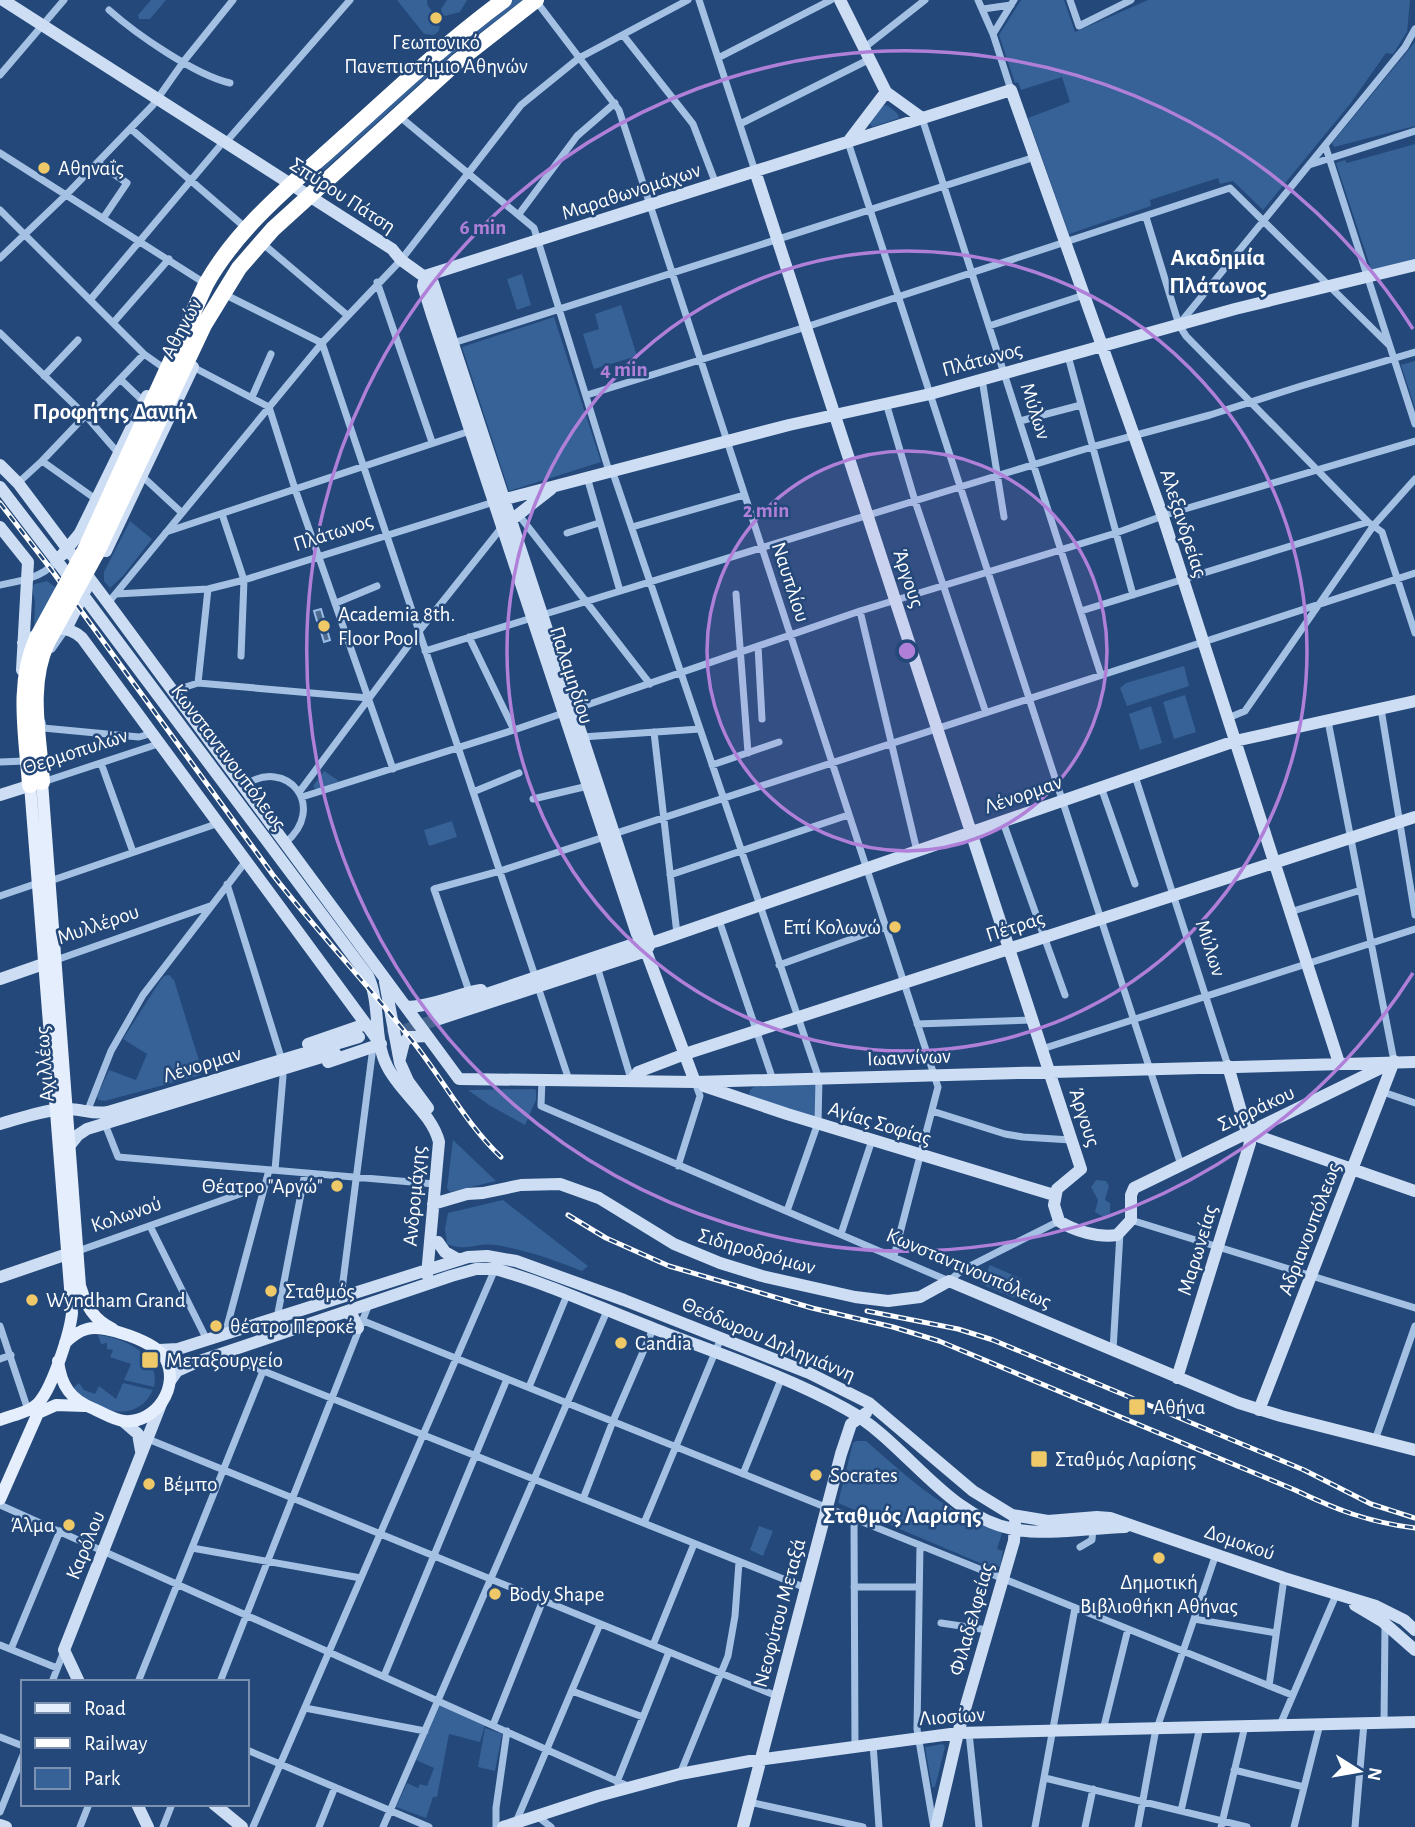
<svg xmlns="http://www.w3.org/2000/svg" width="1415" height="1827" font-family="'Alegreya Sans',sans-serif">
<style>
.green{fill:#366297}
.water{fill:#4e6a8e;stroke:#98bce5;stroke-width:2}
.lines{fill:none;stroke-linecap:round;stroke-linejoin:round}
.secondary-tunnel{stroke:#44638d;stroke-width:12;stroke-dasharray:12 6;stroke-linecap:butt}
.street{stroke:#a4c1e4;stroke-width:7}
.secondary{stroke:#cddef4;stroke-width:12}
.primary{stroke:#e4eefc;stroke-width:12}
.highway{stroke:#fff;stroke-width:16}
.rail-casing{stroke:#fff;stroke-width:5}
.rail{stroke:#234879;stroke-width:2.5;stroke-dasharray:8;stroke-linecap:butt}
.highway-bridge{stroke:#fff;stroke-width:16}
.ring{fill:none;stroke:#b080d9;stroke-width:3.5}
.poi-dot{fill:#efc867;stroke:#234879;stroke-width:2.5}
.labels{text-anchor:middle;stroke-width:5;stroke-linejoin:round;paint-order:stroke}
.poi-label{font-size:21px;fill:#fff;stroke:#234879;text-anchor:start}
.street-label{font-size:21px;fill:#fff;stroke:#234879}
.neighbourhood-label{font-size:23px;font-weight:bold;fill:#fff;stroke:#234879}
.quarter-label{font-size:24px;font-weight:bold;fill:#fff;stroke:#234879}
.centre{fill:#b080d9;stroke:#234879;stroke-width:3.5}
.ring-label{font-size:21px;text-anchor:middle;font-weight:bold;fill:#b080d9;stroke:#234879;stroke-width:5;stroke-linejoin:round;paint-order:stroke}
</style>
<rect width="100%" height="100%" fill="#234879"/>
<!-- green -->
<path class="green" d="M151 0H166L150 19H139L138 15Z
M397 0H427L428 6 440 22 439 31 434 35 424 34Z
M447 0H467L460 12 445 16 442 15 441 9Z
M512 0H523L455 52 315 178 313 176 365 129 369 121Z
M1021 0H1064L1075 32 1148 0H1410L1407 32 1393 54 1386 53 1350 104 1263 210 1233 181 1220 184 1218 178 1150 200 1151 206 1069 234 1028 118 1070 102 1062 77 1021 90 1018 82 1015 83 999 35Z
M1415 42V126L1334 147 1332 143Z
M887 105 898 114 899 118 872 127 870 123 881 106Z
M1415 144V260L1372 272 1336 163 1345 160 1347 163Z
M522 274 531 305 517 310 507 279Z
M621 305 637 356 594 369 583 334 599 329 595 314Z
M554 317 601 462 509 491 462 347Z
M1415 361V408L1401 365Z
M130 521 152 539 123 576 110 588 104 581V572Z
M47 581 55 587V592L34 628 35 602 32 587 35 584Z
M1184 666 1189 686 1127 706 1120 688 1126 683Z
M1185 695 1196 732 1174 739 1163 702Z
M1151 706 1162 743 1140 750 1129 714Z
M324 771 339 781 316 790 313 786Z
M452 821 457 837 429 846 424 830Z
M169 975 174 980 201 1067V1075L105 1101 98 1100 97 1096 109 1070 136 1080 147 1054 123 1039 160 981 164 976Z
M816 1084 815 1118 751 1098 749 1094 750 1090 755 1086Z
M533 1089 536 1090V1100L525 1125 489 1105 468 1090Z
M453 1140 496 1181 450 1192 447 1188Z
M1096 1180 1106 1181 1109 1186 1105 1200 1110 1203V1213L1103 1217 1095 1212 1098 1200 1091 1187Z
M503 1200 588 1266 582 1271C554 1260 525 1250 496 1245 477 1242 466 1252 447 1244L445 1229 448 1213Z
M990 1265 1022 1279 1014 1298 981 1284Z
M98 1335C125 1338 161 1355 154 1387L124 1380 131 1364 110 1357 113 1350 107 1349V1343L101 1344Z
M79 1383 84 1390 95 1394 99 1386 116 1399 123 1383 153 1390C136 1426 95 1411 73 1388Z
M856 1441H866C909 1478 943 1512 999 1529L1002 1533 997 1549 1003 1551 1000 1567 992 1564 989 1566 980 1563 838 1503 853 1443Z
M759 1526 773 1531 763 1556 750 1550Z
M440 1705 485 1725 480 1742 449 1734 437 1797H433L426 1818 396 1807 407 1783 418 1788 420 1784 427 1786 434 1768 416 1760Z
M485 1728 502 1734 495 1771 478 1767Z
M943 1744 945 1747 935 1787H932L925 1747Z"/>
<!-- water -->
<path class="water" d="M321 609 330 640 324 642 321 632 323 629 321 622 317 621 314 611Z"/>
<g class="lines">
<!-- secondary-tunnel -->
<path class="secondary-tunnel" d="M371 1041 439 1019"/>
<!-- street -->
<path class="street" d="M699 0 755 171
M978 0 993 34 1011 90
M1070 0 1079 26 1131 0
M536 1 619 110 938 1087 894 1256
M983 9 1011 5
M109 10C136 34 195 75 230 83
M993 34 1014 0
M623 35 693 124 716 184
M864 48 925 0
M718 58 831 0
M0 75 64 0
M399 116 534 228 609 471
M922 118 1101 675
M740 124 870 59
M131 129 247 229
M226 142 350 0
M848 142 1181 1165
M1325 145 1415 424
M0 153 206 284
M98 163 127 183 104 217
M1309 165 1415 131
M0 210 144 354 161 366
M519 214 577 136 615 103
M1146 217 1179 325 1186 336 1368 522 1382 532 1415 633
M262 243 347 315
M0 258 66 195 153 105 184 61 233 0
M377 282 432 442
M224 294 322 343 534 973
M90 300 219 147
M1181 322 1405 47 1415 29
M113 323 169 259
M989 326 1084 295
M0 333 86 416 119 454
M450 344 1035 157
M1068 356 1133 595
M193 367 269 407 295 489 393 769
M44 376 78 340
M120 379 144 402
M982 379 1004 517
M587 395 806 327 1230 188 1388 344
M252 397 271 354
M886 403 915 501 986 713
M1020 421 1081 405
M42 461 97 500
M612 470 819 1079 818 1123 787 1211
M142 476 182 513
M587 477 620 591
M18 483 42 461 144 354
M222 514 244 580 241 656
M518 514 650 684
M632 527 744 495
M166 532 470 431
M567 533 599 523
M0 585C22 581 41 578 57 561
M116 594 208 589 244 580 494 502
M736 594 748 753
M108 603 322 343 401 260 521 105 579 58 688 0
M336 603 377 586
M860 611 917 851
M1081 611 1368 522
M542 615 960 487 1092 447 1210 415 1301 386 1415 352
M469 637 514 730
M758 646 762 719
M52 649 66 629
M425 651 532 618
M198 683 208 589
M173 691 198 683 369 698
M1381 709 1415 915
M1228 718 1245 711 1374 525 1415 479
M1328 721 1394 1061
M42 722 43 728 139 737 153 733
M654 732 677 934
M582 737 700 729
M0 762 25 761
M101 763 133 852
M712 765 779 742
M1135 776 1228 1066
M43 782 161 743
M243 786C288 755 328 808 285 843
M1101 787 1135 884
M300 791 420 630 502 527
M473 792 519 773
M302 797 514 730 860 611 1116 533 1171 513 1415 441
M533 799 588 786
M1003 822 1065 995
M670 875 848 815
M50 881 219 823
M227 884 280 1054
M0 896 38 883
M1290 912 1361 890
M719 920 773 1080
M56 960 210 906
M779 965 885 927
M599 973 631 1079
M469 991 434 889 500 871 1415 573
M540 993 569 1080
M917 1024 1033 1020
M1042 1049 1415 929
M542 1079 541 1106 949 1281 962 1270 1059 1221
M1383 1092 1415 1103
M932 1111 1005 1134 1023 1137 1071 1140
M87 1112 111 1051 143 995 246 861
M105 1124 118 1157 435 1184
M678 1166 700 1096 695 1082
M275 1170 283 1076
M1131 1220 1415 1308
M150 1226 207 1340
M841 1234 872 1140
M78 1251 265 1185
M341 1297 373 1047
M277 1318 305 1173
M361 1320 1292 1695
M0 1326 28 1410
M225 1334 269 1170
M1113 1350 1120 1233
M221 1354 806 1588
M0 1359 11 1355
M529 1387 567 1295
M148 1439 777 1696
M1375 1440 1415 1326
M743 1474 782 1377
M583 1499 613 1421 653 1329
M0 1505 630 1787
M854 1519 855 1747
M644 1523 721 1338
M920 1545 917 1729 933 1823
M1080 1547 1092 1540 1093 1528
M192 1548 361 1578
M854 1587H919
M1194 1619 1276 1633
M941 1623 988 1630
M0 1645 57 1668
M653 1645 694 1544
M11 1649 60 1531
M384 1676 507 1379
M52 1682 64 1651
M138 1682 263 1371
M220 1682 369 1304
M1269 1686 1284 1578
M572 1691 643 1717
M305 1708 425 1731
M1384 1723 1385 1626
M493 1725 543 1600
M1280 1725 1336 1595
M1103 1730 1128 1629
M969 1733 979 1827
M0 1737 23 1746
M873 1744 879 1827
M247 1750 429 1827
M1234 1770 1304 1787
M680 1774 728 1656 735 1616 739 1562
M1045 1778 1247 1827
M617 1782 669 1652
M749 1802 863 1827
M1181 1811 1200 1727
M0 1812 23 1755
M537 1816 551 1827
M516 1822 600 1624
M80 1827 89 1804
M163 1827 172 1804
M253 1827 495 1269
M319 1827 335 1787
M383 1827 607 1311
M496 1827V1808L507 1731
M1035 1827 1075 1608
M1085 1827 1093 1789
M1138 1827 1155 1734 1216 1554
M1221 1827 1245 1726
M1294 1827 1320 1724
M1355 1827 1364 1723"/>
<!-- secondary -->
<path class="secondary" d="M3 0 392 249 401 260 433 283 650 943
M840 0 886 92 922 118
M848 142 886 92
M755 171 1081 1169 1057 1189 1054 1205 1059 1221C1074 1231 1099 1238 1117 1235L1131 1220V1195L1134 1188 1391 1063
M425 276 1011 90 1163 517 1339 1063
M425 276 423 286 432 315 637 934 646 951 695 1082
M0 465 18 483 108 603 459 1079 695 1082 1415 1062
M0 487 83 595 368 976C381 1004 373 1039 387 1066 400 1093 432 1113 439 1142L427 1275
M494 502 789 425 930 394 1235 309 1415 265
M505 525 551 489
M0 527 28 562 22 670
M106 551 193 367
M62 555 80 533 147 396
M66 629 86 589
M23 643C43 631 62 620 82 638L379 1042
M0 795 38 783
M0 979 52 961
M385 982 400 1063 408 1081 428 1108
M406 1007C430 1007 457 994 481 990
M433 1012 640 942 650 943 657 941 1235 741 1415 701
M439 1019 646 951 649 946
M308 1044 366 1024
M400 1058 404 1042 409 1037 427 1036
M328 1062 381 1044
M632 1080 638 1072 685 1054 1415 817
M704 1086 787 1114 1054 1195
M0 1124C21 1118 43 1110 65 1109 80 1108 92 1115 108 1112L359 1037
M1249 1133 1415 1191
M70 1145 78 1135 87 1129 335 1053
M433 1204 467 1194 483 1193 521 1185 560 1184 599 1198 674 1244 720 1263 762 1276 855 1297 888 1301 920 1297 949 1281 1239 1403 1281 1416 1415 1450
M438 1242 445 1252 459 1260
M0 1277 76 1251
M344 1312 352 1315 358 1328
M159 1350 178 1349 468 1257 487 1256 516 1261 624 1300 809 1373 869 1403 973 1491 1012 1515 1048 1521 1097 1517 1110 1518 1284 1578 1376 1606 1404 1620 1415 1630
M1177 1378 1250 1143 1228 1066
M170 1381 177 1371 197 1362 451 1276 476 1269H495C550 1284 602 1309 655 1329 719 1354 786 1376 846 1409 905 1441 945 1516 1013 1529 1049 1536 1088 1528 1125 1527
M1259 1410 1394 1061
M123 1421 138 1434 141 1451
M1355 1605 1382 1621 1415 1650
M79 1682 64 1650 161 1404
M137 1804 148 1827
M214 1804 242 1827
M0 1825 6 1827
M503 1827 598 1796 680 1774 750 1761 958 1733 1415 1722
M743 1827 841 1454 851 1424 866 1413
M936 1827 958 1733 1014 1541 1015 1522"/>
<!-- primary -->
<path class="primary" d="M42 782 80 1286C87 1307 93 1319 113 1329
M58 1361C61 1386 71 1400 94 1409 103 1413 114 1420 124 1421 156 1424 181 1386 165 1358 156 1342 105 1324 87 1329 79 1331 71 1337 65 1343
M0 1420C12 1415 32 1412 40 1401 53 1385 70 1333 72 1313L30 785
M0 1499 38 1413 56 1405 85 1406"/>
<!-- highway -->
<path class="highway" d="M86 548 206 284C239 225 296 181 345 136 397 89 447 42 504 0
M96 554 204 325 239 268 273 229 458 61 536 0
M42 782C39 736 27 686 47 643
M30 785C27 737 16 684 37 638"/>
<!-- rail casing -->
<g class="rail-casing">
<path id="rail" d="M0 503 50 568 273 875C317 931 366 983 410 1038 442 1077 464 1122 501 1157
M568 1215 606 1238 669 1266 812 1308 893 1327 939 1341 1295 1490C1337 1510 1368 1522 1415 1528
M867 1311 958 1329 993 1340 1304 1470 1371 1504 1415 1518"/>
</g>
<!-- rail -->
<use href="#rail" class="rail"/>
<!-- highway-bridge -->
<path class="highway-bridge" d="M37 638 86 548
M47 643 96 554"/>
</g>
<!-- distance rings -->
<circle cx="907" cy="651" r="200" fill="#b080d9" fill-opacity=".12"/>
<g class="ring">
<circle cx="907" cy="651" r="200"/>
<circle cx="907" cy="651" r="400"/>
<path d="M1413 973A600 600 0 1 1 1413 329"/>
</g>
<!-- markers -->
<g class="poi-dot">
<circle cx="436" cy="18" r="7"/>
<circle cx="44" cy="168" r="7"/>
<circle cx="324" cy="626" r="7"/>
<circle cx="895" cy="927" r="7"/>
<circle cx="337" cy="1186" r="7"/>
<circle cx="271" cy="1291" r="7"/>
<circle cx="32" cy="1300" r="7"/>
<circle cx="216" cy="1326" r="7"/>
<circle cx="621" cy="1343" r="7"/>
<rect x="141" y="1351" width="18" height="18" rx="3.5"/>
<rect x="1128" y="1398" width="18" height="18" rx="3.5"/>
<rect x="1030" y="1450" width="18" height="18" rx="3.5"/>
<circle cx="816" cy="1475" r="7"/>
<circle cx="149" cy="1484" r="7"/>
<circle cx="69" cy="1525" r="7"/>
<circle cx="1159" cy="1558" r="7"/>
<circle cx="495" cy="1594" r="7"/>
</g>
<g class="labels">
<!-- poi labels -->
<g class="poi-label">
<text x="436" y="49" text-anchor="middle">Γεωπονικό<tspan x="436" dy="24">Πανεπιστήμιο Αθηνών</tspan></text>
<text x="58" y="175">Αθηναΐς</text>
<text x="338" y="621">Academia 8th.<tspan x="338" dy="24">Floor Pool</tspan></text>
<text x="881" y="934" text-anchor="end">Επί Κολωνώ</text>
<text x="323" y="1193" text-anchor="end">Θέατρο "Αργώ"</text>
<text x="285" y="1298">Σταθμός</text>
<text x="46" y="1307">Wyndham Grand</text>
<text x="230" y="1333">θέατρο Περοκέ</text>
<text x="635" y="1350">Candia</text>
<text x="166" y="1367">Μεταξουργείο</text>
<text x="1153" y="1414">Αθήνα</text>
<text x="1055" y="1466">Σταθμός Λαρίσης</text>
<text x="830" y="1482">Socrates</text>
<text x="163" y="1491">Βέμπο</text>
<text x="55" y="1532" text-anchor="end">Άλμα</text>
<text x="1159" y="1589" text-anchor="middle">Δημοτική<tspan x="1159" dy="24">Βιβλιοθήκη Αθήνας</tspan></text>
<text x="509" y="1601">Body Shape</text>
</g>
<!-- street labels -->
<g class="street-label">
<text transform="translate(631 191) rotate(-18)" y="7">Μαραθωνομάχων</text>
<text transform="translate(343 195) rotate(33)" y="7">Σπύρου Πάτση</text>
<text transform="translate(181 328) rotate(-62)" y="7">Αθηνών</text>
<text transform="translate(982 359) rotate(-15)" y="7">Πλάτωνος</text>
<text transform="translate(1036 411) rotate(72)" y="7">Μύλων</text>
<text transform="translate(1184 523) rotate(72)" y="7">Αλεξανδρείας</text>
<text transform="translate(333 532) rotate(-18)" y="7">Πλάτωνος</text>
<text transform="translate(909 578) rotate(72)" y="7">Άργους</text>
<text transform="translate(791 582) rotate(72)" y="7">Ναυπλίου</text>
<text transform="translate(572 675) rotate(72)" y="7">Παλαμηδίου</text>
<text transform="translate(75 751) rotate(-18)" y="7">Θερμοπυλών</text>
<text transform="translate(229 757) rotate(53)" y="7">Κωνσταντινουπόλεως</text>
<text transform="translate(1023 794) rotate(-19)" y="7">Λένορμαν</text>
<text transform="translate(98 924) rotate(-19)" y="7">Μυλλέρου</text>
<text transform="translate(1015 926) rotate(-18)" y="7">Πέτρας</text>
<text transform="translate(1211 948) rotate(72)" y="7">Μύλων</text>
<text transform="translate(909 1057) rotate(-2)" y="7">Ιωαννίνων</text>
<text transform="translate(44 1064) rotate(-94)" y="7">Αχιλλέως</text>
<text transform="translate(202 1064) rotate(-17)" y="7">Λένορμαν</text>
<text transform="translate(1256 1108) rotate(-25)" y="7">Συρράκου</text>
<text transform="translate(1085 1117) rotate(72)" y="7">Άργους</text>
<text transform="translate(880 1123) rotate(17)" y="7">Αγίας Σοφίας</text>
<text transform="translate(414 1196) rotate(-85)" y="7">Ανδρομάχης</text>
<text transform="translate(126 1214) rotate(-19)" y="7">Κολωνού</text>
<text transform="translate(1309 1229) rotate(-69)" y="7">Αδριανουπόλεως</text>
<text transform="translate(1197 1250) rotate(-73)" y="7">Μαρωνείας</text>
<text transform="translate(757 1251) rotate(16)" y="7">Σιδηροδρόμων</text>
<text transform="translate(969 1268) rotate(23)" y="7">Κωνσταντινουπόλεως</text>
<text transform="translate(769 1339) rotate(23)" y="7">Θεόδωρου Δηληγιάννη</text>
<text transform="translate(1240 1542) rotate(19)" y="7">Δομοκού</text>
<text transform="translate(85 1545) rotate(-68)" y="7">Καρόλου</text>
<text transform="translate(779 1613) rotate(-75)" y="7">Νεοφύτου Μεταξά</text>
<text transform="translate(971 1619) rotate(-74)" y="7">Φιλαδελφείας</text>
<text transform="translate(952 1716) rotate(-4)" y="7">Λιοσίων</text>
</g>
<!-- neighbourhood labels -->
<g class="neighbourhood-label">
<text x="115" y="419">Προφήτης Δανιήλ</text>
<text x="902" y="1523">Σταθμός Λαρίσης</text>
</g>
<!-- quarter labels -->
<g class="quarter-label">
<text x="1218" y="265">Ακαδημία<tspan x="1218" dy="28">Πλάτωνος</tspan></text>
</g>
</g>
<circle cx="907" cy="651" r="10" class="centre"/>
<g class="ring-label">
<text x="483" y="234">6 min</text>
<text x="624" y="376">4 min</text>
<text x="766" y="517">2 min</text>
</g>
<!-- legend -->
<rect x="21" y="1680" width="228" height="126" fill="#234879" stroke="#7b91af" stroke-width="2"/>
<rect x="35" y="1703" width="35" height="10" fill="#e4eefc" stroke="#7b91af" stroke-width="2"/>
<text x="84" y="1715" font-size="21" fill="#ffffff">Road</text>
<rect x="35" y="1738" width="35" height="10" fill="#ffffff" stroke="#7b91af" stroke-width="2"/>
<text x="84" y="1750" font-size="21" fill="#ffffff">Railway</text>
<rect x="35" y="1768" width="35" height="21" fill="#366297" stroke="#7b91af" stroke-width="2"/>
<text x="84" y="1785" font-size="21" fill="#ffffff">Park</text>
<!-- north arrow -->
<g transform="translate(1359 1771) rotate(101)" stroke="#234879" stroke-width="5" paint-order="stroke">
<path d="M0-5L12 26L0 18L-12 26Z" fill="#ffffff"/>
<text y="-10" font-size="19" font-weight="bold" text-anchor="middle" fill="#ffffff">N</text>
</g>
</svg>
